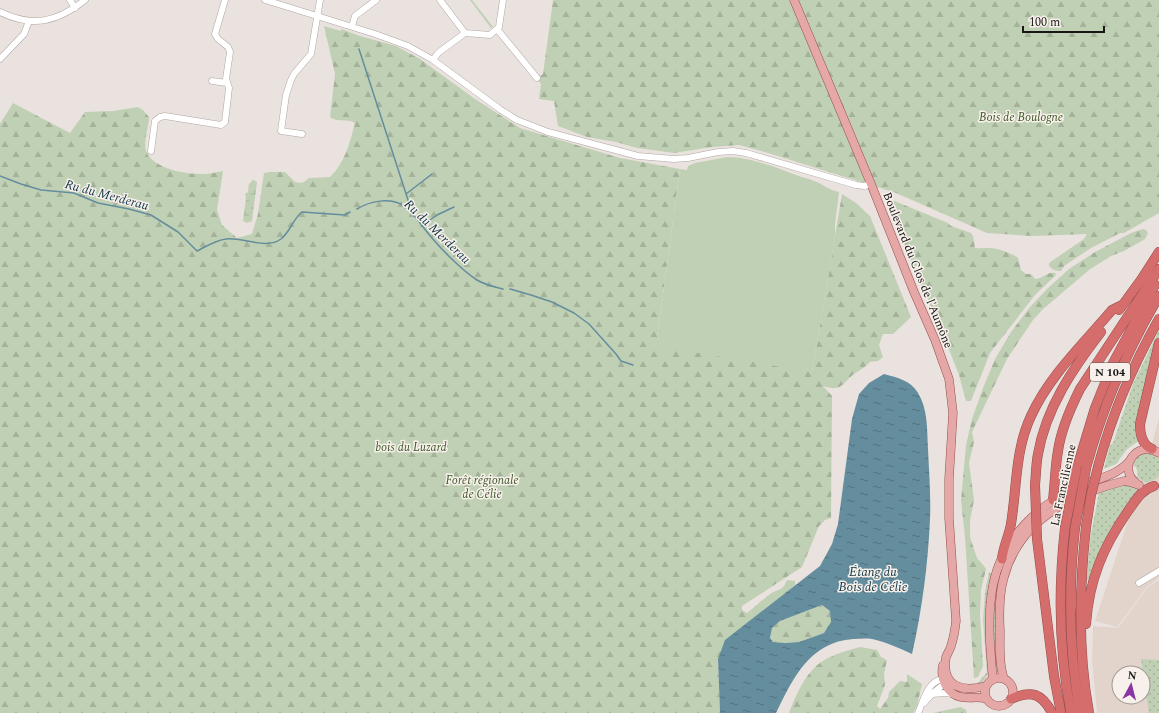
<svg xmlns="http://www.w3.org/2000/svg" width="1159" height="713" font-family="Spectral,serif">
<style>
.built{fill:#e3d4cb;fill-rule:evenodd}
.grass{fill:url(#grass-dots)}
.forest{fill:url(#forest-firs)}
.wetland{fill:url(#wetland-marsh)}
.park{fill:#c0d0b4}
.water{fill:url(#water-ripples);fill-rule:evenodd}
.lines{fill:none;stroke-linecap:round;stroke-linejoin:round}
.stream{stroke:#648d9e;stroke-width:1.5}
.minor-casing{stroke:#aea7a3;stroke-width:7}
.major-casing{stroke:#934f4e;stroke-width:9}
.highway-casing{stroke:#934f4e;stroke-width:10}
.minor{stroke:#fff;stroke-width:6}
.major{stroke:#e6a7a7;stroke-width:8}
.highway{stroke:#d56d6c;stroke-width:9}
.highway-bridge-casing{stroke:#934f4e;stroke-width:10;stroke-linecap:butt}
.highway-bridge{stroke:#d56d6c;stroke-width:9}
.labels{text-anchor:middle;stroke-width:3;stroke-linejoin:round;paint-order:stroke}
.shield{fill:#f7f0eb;stroke:#5c5855;stroke-width:1}
.shield-label{font-size:11px;font-weight:bold;fill:#191715}
.park-label{font-size:12px;font-style:italic;fill:#3e5826;stroke:#f7f0eb}
.street-label{font-size:12px;fill:#191715;stroke:#f7f0eb}
.water-label{font-size:13px;font-style:italic;fill:#103745;stroke:#f7f0eb}
</style>
<defs>
<pattern id="grass-dots" width="8" height="8" patternUnits="userSpaceOnUse"><rect width="8" height="8" fill="#c0d0b4"/><path d="M2 2h.1M6 6h.1" fill="none" stroke="#a4b29a" stroke-width="1.8" stroke-linecap="round"/></pattern>
<pattern id="forest-firs" width="22" height="20" patternUnits="userSpaceOnUse"><rect width="22" height="20" fill="#c0d0b4"/><path d="M5 1l3.5 6h-7zM16 11l3.5 6h-7z" fill="#a4b29a"/></pattern>
<pattern id="wetland-marsh" width="20" height="14" patternUnits="userSpaceOnUse"><rect width="20" height="14" fill="#c0d0b4"/><path d="M1 5h8M5 5V1M11 12h8M15 12V8" fill="none" stroke="#a4b29a"/></pattern>
<pattern id="water-ripples" width="26" height="14" patternUnits="userSpaceOnUse"><rect width="26" height="14" fill="#648d9e"/><path d="M2 4q2-2 4 0t4 0M15 11q2-2 4 0t4 0" fill="none" stroke="#527280"/></pattern>
</defs>
<rect width="100%" height="100%" fill="#eae2de"/>
<!-- built -->
<path class="built" d="M1159 418V578L1147 587 1117 627 1095 621 1145 469Z
M1159 580V713H1097L1092 660 1093 626 1118 628 1148 587ZM1119 673H1143V697H1119Z"/>
<!-- grass -->
<path class="grass" d="M1159 330V338L1156 345 1140 440 1127 449 1116 464 1104 469 1110 445 1113 443 1117 431 1133 384Z
M1149 453 1155 456 1159 459V476C1152 483 1144 484 1136 477L1138 475 1136 467 1133 466C1135 458 1140 453 1149 453Z
M1124 484 1136 487 1139 490 1086 583 1091 534 1099 492Z
M1012 543 1005 566 998 666H995L993 611 998 577Z
M989 572 992 575 989 673 982 683 977 684 987 672 983 620 985 592Z
M1141 659 1159 660V713H1149Z"/>
<!-- forest -->
<path class="forest" d="M553 0H1159V213L1124 233H1120L1091 248 1064 266 1061 271C1055 271 1053 270 1049 266V263L1084 239 1087 234 1032 236 987 233 896 193 765 152 739 145 712 147 674 153 637 148 616 142 587 137 558 126 554 101 539 99 541 84 537 78 543 74Z
M324 26 341 31V29L360 36 396 46 420 59 475 99 520 128 620 158 680 169 657 338 812 372 842 194 856 203 870 216 911 317 893 334H883L879 345 883 357 878 361 870 362C865 367 860 370 854 374 841 384 843 392 823 386L832 396 831 518 825 520 819 526 802 567 742 606V610L747 613C755 607 762 600 770 594 778 589 783 591 787 580L795 581V585L718 659 720 713H0V124L13 103 70 133 85 112 113 111 138 107 143 110 149 117C149 127 143 142 146 151 153 169 185 174 202 174 209 174 216 172 223 171L217 210 222 225 237 238 252 234 258 214 264 173 270 172H285L295 182 300 183 304 182 309 178 330 177C345 163 350 142 355 123 347 118 337 123 330 117L335 74Z
M892 200 948 223 951 226 971 233 973 236 975 248C982 249 990 247 997 249 1002 250 1015 255 1018 258L1021 270 1026 274H1031L1035 279C1043 279 1047 271 1055 273L1056 275 1035 295 990 353 971 401H966L959 375 941 329 887 205Z
M1143 229 1146 230 1148 233 1145 239 1124 251 1111 256 1089 270 1042 310 1033 320 1007 359 972 432 974 442 969 463 974 500 970 520V537L977 558 984 566 986 569 981 590 980 614 983 666 978 677 974 678 965 537 961 500 966 445 972 419 983 388 995 359 1011 332 1030 307 1047 289 1069 269 1095 252 1131 233Z
M822 605 830 611 832 622 824 633 799 642 784 643 773 642 770 638 772 628 780 621Z
M860 647 877 650 881 657 887 660 884 674 885 685 877 706 880 709 888 698 889 692 900 681 907 682V674L922 684 917 706 913 713H789C797 693 807 668 828 658 838 653 849 650 860 647Z
M961 707 966 710 967 713H933Z"/>
<!-- wetland -->
<path class="wetland" d="M253 180 257 182 252 221 247 223 243 221 246 198 245 194 248 192 249 184Z"/>
<!-- park -->
<path class="park" d="M470 0H472L493 27 491 28Z
M727 157C749 157 775 167 796 175 802 178 808 178 814 181 823 184 830 191 839 192L835 224V236L812 372 656 346 680 169 687 170 688 166 695 163Z"/>
<!-- water -->
<path class="water" d="M884 374C898 378 910 380 918 393 928 409 927 430 928 449 929 472 931 496 930 519 928 564 922 610 912 654 899 648 886 642 872 639 866 638 859 639 853 639 810 642 793 678 776 713H720L718 659 725 640 820 566 832 544 838 524 852 419 859 394 869 383ZM822 605 830 611 831 622 824 633 799 642 785 643 773 642 770 638 772 628 780 621Z"/>
<g class="lines">
<!-- stream -->
<path class="stream" d="M359 49 409 203 405 208
M0 176 21 184 41 190 74 193 98 203 129 209 151 215 178 232 197 251C205 247 216 240 226 239 243 237 266 250 281 239 290 232 293 219 302 212L345 215 350 212
M406 194 432 174
M357 209C370 201 390 197 404 206 415 214 423 228 432 238 443 251 463 271 477 280 485 285 495 287 503 289
M422 226 437 215 454 207
M510 289 531 295 552 302 574 313 589 324 616 354 621 361 633 365"/>
<!-- minor casing -->
<g class="minor-casing">
<path id="minor" d="M70 0 75 8
M265 0 375 34 408 46 433 60 501 110 517 120 548 132 638 156 674 159 688 158 718 152 733 151 746 153 856 185 864 186 871 184
M440 0 465 33
M0 12C33 28 57 22 85 0
M352 26 355 16 376 0
M497 29 537 78
M0 59 24 34 29 21
M433 60 438 53 465 33 490 35 499 27 503 0
M212 81 227 83
M302 134 281 131 286 95 291 80 294 74 311 54 320 0
M151 151 155 121 160 117 165 116 221 125 225 122 229 88 226 79 230 52 228 47 218 39 215 34 225 0
M1139 583 1159 571
M932 694 945 693 953 694
M924 703 934 692 948 681
M918 713C924 700 928 678 946 679"/>
</g>
<!-- major casing -->
<g class="major-casing">
<path id="major" d="M794 0 871 184 914 292 935 340 949 379 953 413 949 479V518L956 621C955 630 954 637 951 646 950 650 947 654 946 657 941 688 963 692 986 686
M1137 484C1116 468 1137 439 1159 453
M943 665C940 678 946 694 961 697 970 699 978 696 987 699
M985 692a14 14 0 1 1 28 0a14 14 0 1 1-28 0Z
M1004 679C999 664 1000 647 1000 631 999 613 999 594 1004 577 1019 520 1072 494 1124 481L1130 482 1139 485
M993 680C990 649 987 616 993 585 1002 540 1037 505 1078 487 1095 479 1119 476 1131 459"/>
</g>
<!-- highway casing -->
<g class="highway-casing">
<path id="highway" d="M1119 310 1141 280 1159 252
M1152 449C1142 445 1140 434 1140 424L1159 343
M1099 463C1113 412 1133 365 1159 319
M1086 468C1103 405 1126 352 1159 296
M1076 471 1095 408 1113 363 1155 285
M1035 485C1036 475 1036 464 1038 454 1046 408 1073 368 1101 332
M1053 500C1055 484 1055 467 1058 451 1061 429 1070 409 1080 389L1159 269
M1086 527C1079 589 1078 652 1089 713
M1065 528C1058 590 1059 652 1071 713
M1075 528C1068 590 1069 651 1080 713
M1037 539 1054 676 1061 713
M1002 559C1003 547 1009 536 1011 524 1017 487 1015 450 1031 416 1049 376 1084 343 1112 310L1122 305
M1086 624C1089 580 1103 547 1128 511 1136 500 1141 490 1154 486
M1011 699C1031 690 1042 693 1052 713"/>
</g>
<!-- minor -->
<use href="#minor" class="minor"/>
<!-- major -->
<use href="#major" class="major"/>
<!-- highway -->
<use href="#highway" class="highway"/>
<!-- highway-bridge casing -->
<g class="highway-bridge-casing">
<path id="highway-bridge" d="M1035 485 1037 539
M1086 527 1091 495 1099 463
M1065 528 1076 471
M1075 528 1086 468"/>
</g>
<!-- highway-bridge -->
<use href="#highway-bridge" class="highway-bridge"/>
</g>
<g class="labels">
<!-- shield labels -->
<rect class="shield" x="1090" y="363" width="40" height="18" rx="3"/>
<g class="shield-label">
<text x="1110" y="376">N 104</text>
</g>
<!-- park labels -->
<g class="park-label">
<text x="1021" y="121">Bois de Boulogne</text>
<text x="411" y="451">bois du Luzard</text>
<text x="482" y="484">Forêt régionale<tspan x="482" dy="14">de Célie</tspan></text>
</g>
<!-- street labels -->
<g class="street-label">
<text transform="translate(918 270) rotate(68)" y="4">Boulevard du Clos de l'Aumône</text>
<text transform="translate(1063 485) rotate(-78)" y="4">La Francilienne</text>
</g>
<!-- water labels -->
<g class="water-label">
<text transform="translate(107 194) rotate(15)" y="5">Ru du Merderau</text>
<text transform="translate(438 231) rotate(44)" y="5">Ru du Merderau</text>
<text x="873" y="576">Étang du<tspan x="873" dy="15">Bois de Célie</tspan></text>
</g>
</g>
<!-- north arrow -->
<g transform="translate(1131 685) rotate(7)"><circle r="19" fill="#f7f0eb" stroke="#9e9995"/>
<path d="M0-3L7 15L0 10L-7 15Z" fill="#8935a3"/>
<text y="-6" font-size="11" font-weight="bold" text-anchor="middle" fill="#191715">N</text>
</g>
<!-- scale -->
<path d="M1023 26v6h81v-6" fill="none" stroke="#191715" stroke-width="2"/>
<text x="1029" y="26" font-size="12" fill="#191715" stroke="#f7f0eb" stroke-width="3" paint-order="stroke">100 m</text>
</svg>
